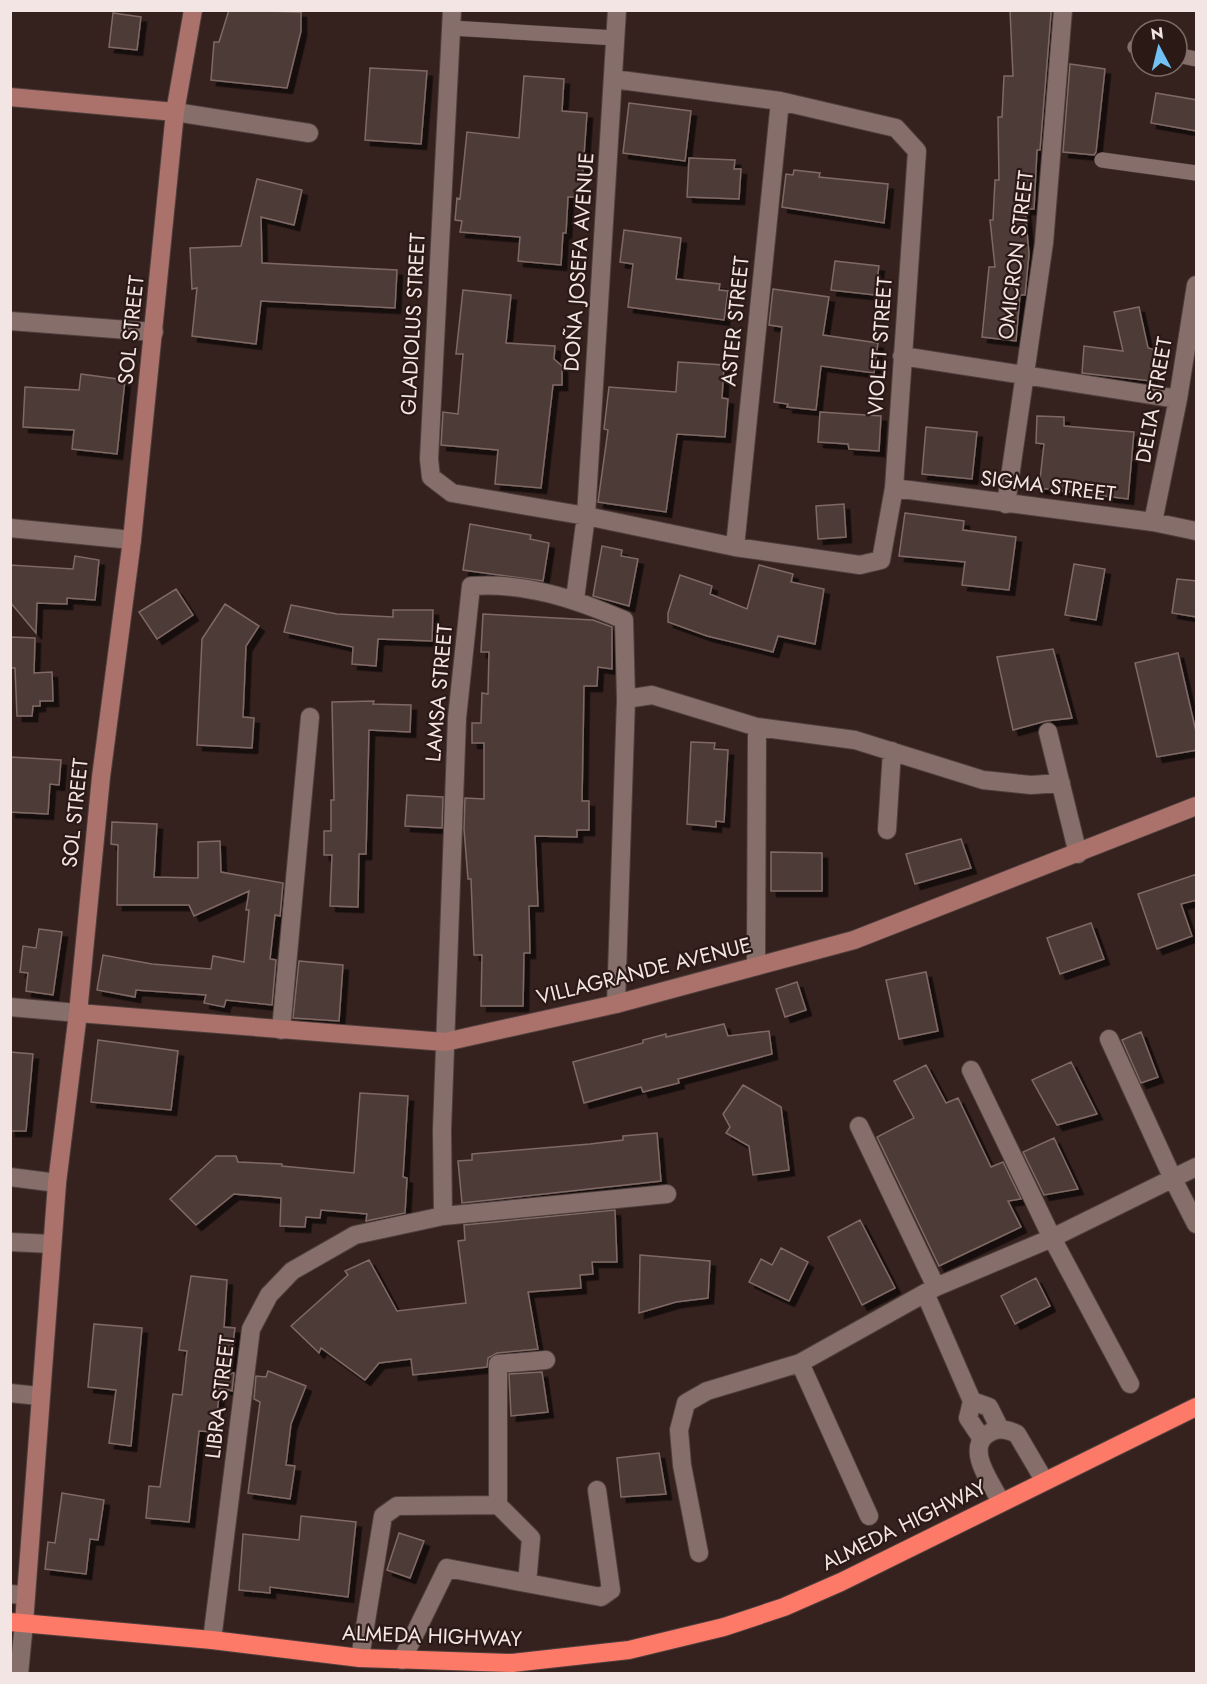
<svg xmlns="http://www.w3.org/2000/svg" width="1207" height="1684" font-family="Jost,sans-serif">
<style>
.building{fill:#4e3a37;stroke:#7f6965;stroke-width:1.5;filter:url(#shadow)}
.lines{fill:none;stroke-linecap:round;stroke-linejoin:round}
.lane-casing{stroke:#4f3f3d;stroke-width:16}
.street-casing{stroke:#4f3f3d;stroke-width:20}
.secondary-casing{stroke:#4f3f3d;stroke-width:20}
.highway-casing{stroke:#4f3f3d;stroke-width:20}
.lane{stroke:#866f6b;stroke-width:15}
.street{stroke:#866f6b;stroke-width:18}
.secondary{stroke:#aa726a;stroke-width:18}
.highway{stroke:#fd7a68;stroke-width:18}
.labels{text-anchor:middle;stroke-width:4.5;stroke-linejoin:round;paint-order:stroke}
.street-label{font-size:21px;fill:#f2e5e3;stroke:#2b1916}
</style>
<defs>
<filter id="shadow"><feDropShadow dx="5.5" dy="5.5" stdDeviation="0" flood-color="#0009"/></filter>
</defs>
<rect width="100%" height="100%" fill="#35221f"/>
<!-- building -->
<path class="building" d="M229 10 301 12V31L287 88 211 80 214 42H219Z
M1010 10H1051V14L1040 150H1037L1034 209H1025L1029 254 1025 295H1020L1016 341 982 337 989 267H995L990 220H993L995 180H999L998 117H1002L1004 76H1013Z
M113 13 141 17 137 50 109 47Z
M1070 64 1105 69 1096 152 1094 155 1063 152Z
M370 68 427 71 421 144 365 140Z
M524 76 564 79 562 111 587 113 581 197H568L566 233H563L561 265 518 261 520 237 460 232 462 221 455 220 457 198 460 199 467 132 519 138Z
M1156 93 1197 100V131L1151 123Z
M629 103 691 111 685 161 623 153Z
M689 158 735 160 734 169H741L739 199 687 197Z
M794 170 820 173 819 177 888 184 884 223 782 207 786 174 793 175Z
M257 179 302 190 294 225 261 217 262 263 397 270 395 308 261 301 256 344 192 336 197 288 192 289 190 248 241 246Z
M624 230 681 238 676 279 720 284 719 290 728 291 724 320 628 307 633 264 620 262Z
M835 261 879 266 875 295 831 290Z
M773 289 829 297 823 335 878 343 874 373 821 366 816 410 787 407 788 404 774 402 782 327 769 325Z
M463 290 511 295 506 343 555 346 554 359 562 366V385H553L541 488 495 484 498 450 441 445 443 412 458 414 463 354H456Z
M1139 307 1148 348 1156 350 1151 381 1082 373 1084 346 1123 351 1114 312Z
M678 362 724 365 722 398 728 399 725 437 677 434 666 512 598 502 608 430 604 429 609 387 676 392Z
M81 374 125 380 117 454 72 449 74 430 23 427 25 387 79 390Z
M820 412 881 416 879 451 849 449 848 444 818 442Z
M1037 416 1064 417V426L1134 432 1128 499 1039 488 1044 444 1036 443Z
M926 427 977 432 972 479 922 474Z
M844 504 846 537 818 539 816 506Z
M905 513 964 521 963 530 1016 537 1009 590 962 585 965 562 899 556Z
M470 524 531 535 530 539 549 543 543 581 463 570Z
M602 546 622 550 621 556 638 559 629 606 593 596Z
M75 556 99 560 95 600 67 598V604L37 603 36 633 10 602V565L73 569Z
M1074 564 1105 569 1096 620 1065 615Z
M759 565 793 574 791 582 824 589 815 644 778 636 773 652 707 636 668 622V613L680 575 712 586 710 594 747 609Z
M1177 579 1197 581V617L1172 613Z
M176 589 193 615 157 639 139 612Z
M225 604 259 626 246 646 243 717 254 718 252 748 197 745 202 639Z
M291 605 337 614 393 617V610H433L432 641 378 639 376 666 352 664 353 647 284 632Z
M483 614 593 620 612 627V669L598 667 597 686H584L582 801H589V830H577V837L535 836 538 906H529L530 953H524L523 1006H481L482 955H474L471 879H468L464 829 465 798 484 799V743H472V723H481L482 693 488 694 489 652H481Z
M10 637 35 638 34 673 52 672 53 701H40V706H33L32 716H17L15 668H10Z
M1053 649 1072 718 1046 721 1013 730 997 657Z
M1178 653 1197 736V750L1157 757 1135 663Z
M374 701 373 704 411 705 410 732 369 730 366 854H359L358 907 330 906 332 855H324V831H331V800H334L332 702Z
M691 742 715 743 714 749 728 750 724 822 716 821V827L687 824Z
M10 757 61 760 59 785 50 784 48 814 10 812Z
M407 795 443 797 442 828 405 826Z
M112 822 157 824 154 877 198 878V842L220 841 221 872 283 883 280 916 275 915 270 959 276 960 272 1005 226 1000 224 1007 204 1003 206 995 136 990 135 997 97 990 103 955 152 964 211 969 213 956 244 962 249 910H246L249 891 194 916 189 905H117L118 845 111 844Z
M961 839 971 868 915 884 906 854Z
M771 852 822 853V891H771Z
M1197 874V900L1181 904 1192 936 1157 949 1138 894Z
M1091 923 1104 959 1060 974 1047 938Z
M39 929 62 932 53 995 26 991 28 973 20 972 23 946 36 948Z
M299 961 343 965 339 1021 293 1018Z
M926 972 938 1031 899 1039 886 980Z
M797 982 806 1010 785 1017 776 989Z
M724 1024 728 1036 769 1031 772 1054 678 1079 679 1083 643 1092 641 1087 584 1103 573 1062 643 1043V1040L666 1034V1037Z
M1141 1032 1158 1077 1141 1083 1122 1040Z
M98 1040 178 1051 171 1110 91 1102Z
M10 1052 33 1054 26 1131H10Z
M1071 1062 1097 1114 1057 1125 1032 1080Z
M926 1065 946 1103 958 1098 991 1167 1003 1162 1021 1199 1008 1201 1021 1227 939 1266 877 1137 914 1118 894 1081Z
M743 1085 781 1107 789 1170 753 1175 749 1146 726 1133 730 1127 723 1114Z
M360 1093 408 1096 403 1177 407 1178 405 1213 366 1221 367 1214 321 1210 320 1218 306 1217 305 1227 280 1226 281 1198 234 1194 196 1225 170 1199 216 1156H236L238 1162 282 1164V1166L354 1173Z
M657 1133 661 1181 462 1203 458 1161 472 1160V1154L590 1144 623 1140V1136Z
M1054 1138 1078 1189 1044 1195 1023 1152Z
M615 1210 617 1262H592L593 1274 580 1275 581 1288 528 1292 538 1349 497 1353 488 1358 487 1367 413 1375 411 1359 379 1363 365 1380 321 1348 319 1353 291 1326 348 1275 345 1271 369 1260 397 1311 466 1303 458 1241 465 1240 464 1225Z
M860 1220 895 1288 862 1305 828 1237Z
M781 1248 808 1262 789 1301 749 1282 761 1259 772 1265Z
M640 1255 710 1261 708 1298 676 1302 639 1313Z
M191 1276 227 1280 224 1327 235 1328 229 1373H234L232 1391 220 1387 215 1432 199 1431 189 1522 146 1518 149 1486 160 1487 173 1394 182 1395 187 1351 179 1350Z
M1036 1278 1050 1306 1015 1324 1001 1296Z
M94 1324 142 1328 131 1446 109 1443 116 1390 88 1387Z
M268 1371 306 1386 291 1424 286 1465 295 1466 290 1499 248 1493 260 1402 254 1399 256 1376 266 1377Z
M542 1372 548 1412 511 1416 509 1374Z
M659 1453 666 1494 621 1497 617 1458Z
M62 1493 104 1500 98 1540 90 1539 86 1574 45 1569 48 1542 55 1543Z
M301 1516 356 1522 348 1597 270 1587V1593L239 1590 243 1534 299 1540Z
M399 1533 424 1541 410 1578 387 1570Z"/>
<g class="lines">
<!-- lane casing -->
<g class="lane-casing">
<path id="lane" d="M451 28 615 38
M1135 47 1141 48
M1177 55 1196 59
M1102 160 1196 173"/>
</g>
<!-- street casing -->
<g class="street-casing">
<path id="street" d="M452 10 429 459 431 477 452 493 586 516 735 547 860 565 881 560 894 488 917 151 896 128 780 101 613 79
M175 112 309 133
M10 321 154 332
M902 356 1178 399
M894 488 1153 522 1196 531
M1006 504 1044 243 1063 10
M1153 522 1178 399 1196 285
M10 528 132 540
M735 547 780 101
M575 599 586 516 617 10
M1048 732 1078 854
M887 830 892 751
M756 966 757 727
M616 1004 626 699 652 695 757 727 855 740 983 780 1031 785 1061 783
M10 1007 78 1013
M281 1030 310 717
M1109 1039 1173 1179 1196 1224
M971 1070 1052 1238 1130 1384
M859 1126 936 1287
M10 1177 57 1183
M443 1216 442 1130 457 718 471 586C525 582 575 599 624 620L626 699
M10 1242 52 1244
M925 1293 972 1401 968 1418 982 1439
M800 1363 869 1516
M10 1393 39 1396
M972 1401 989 1407 1000 1429
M1001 1502C992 1484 962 1446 991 1432 1000 1427 1009 1430 1017 1434L1044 1480
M498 1505 531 1538 527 1583
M699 1553 682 1465 679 1430 686 1403 707 1391 800 1363 936 1287 1052 1238 1196 1167
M10 1594 25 1595
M212 1640 251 1329 269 1295 292 1271 355 1235 443 1216 667 1194
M360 1658 383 1516 397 1506 498 1505V1364L546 1360
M402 1660 447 1568 601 1597 611 1590 597 1490
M19 1674 24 1623"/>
</g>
<!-- secondary casing -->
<g class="secondary-casing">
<path id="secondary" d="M10 97 175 112
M78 1013 445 1042 616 1004 854 940 1196 806
M24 1623 57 1183 78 1013 101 777 132 540 175 112 193 10"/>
</g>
<!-- highway casing -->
<g class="highway-casing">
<path id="highway" d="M10 1622 212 1640 360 1658 512 1663 629 1650 724 1627 784 1607 841 1582 1196 1407"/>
</g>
<!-- lane -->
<use href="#lane" class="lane"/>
<!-- street -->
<use href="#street" class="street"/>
<!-- secondary -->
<use href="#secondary" class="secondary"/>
<!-- highway -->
<use href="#highway" class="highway"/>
</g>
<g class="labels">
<!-- street labels -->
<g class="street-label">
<text transform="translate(1016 255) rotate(-83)" y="7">OMICRON STREET</text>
<text transform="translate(579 262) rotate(-86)" y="7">DOÑA JOSEFA AVENUE</text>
<text transform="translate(735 321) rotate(-84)" y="7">ASTER STREET</text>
<text transform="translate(413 324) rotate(-87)" y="7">GLADIOLUS STREET</text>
<text transform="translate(131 330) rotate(-84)" y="7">SOL STREET</text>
<text transform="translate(880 346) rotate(-86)" y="7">VIOLET STREET</text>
<text transform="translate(1154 400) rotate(-80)" y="7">DELTA STREET</text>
<text transform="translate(1048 486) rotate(7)" y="7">SIGMA STREET</text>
<text transform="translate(439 693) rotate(-85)" y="7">LAMSA STREET</text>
<text transform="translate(75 813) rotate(-84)" y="7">SOL STREET</text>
<text transform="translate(644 971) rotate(-14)" y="7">VILLAGRANDE AVENUE</text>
<text transform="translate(220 1397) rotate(-83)" y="7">LIBRA STREET</text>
<text transform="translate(904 1525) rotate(-26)" y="7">ALMEDA HIGHWAY</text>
<text transform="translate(432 1636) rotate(2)" y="7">ALMEDA HIGHWAY</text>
</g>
</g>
<!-- border -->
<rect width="1207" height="1684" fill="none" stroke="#f2e5e3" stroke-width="24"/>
<!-- north arrow -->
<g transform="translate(1159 48) rotate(353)"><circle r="28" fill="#2b1916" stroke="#7b6b68" stroke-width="1.5"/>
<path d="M0-4.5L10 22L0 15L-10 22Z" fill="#72c1f5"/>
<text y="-9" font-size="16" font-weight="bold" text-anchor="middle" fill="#f2e5e3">N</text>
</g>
</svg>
